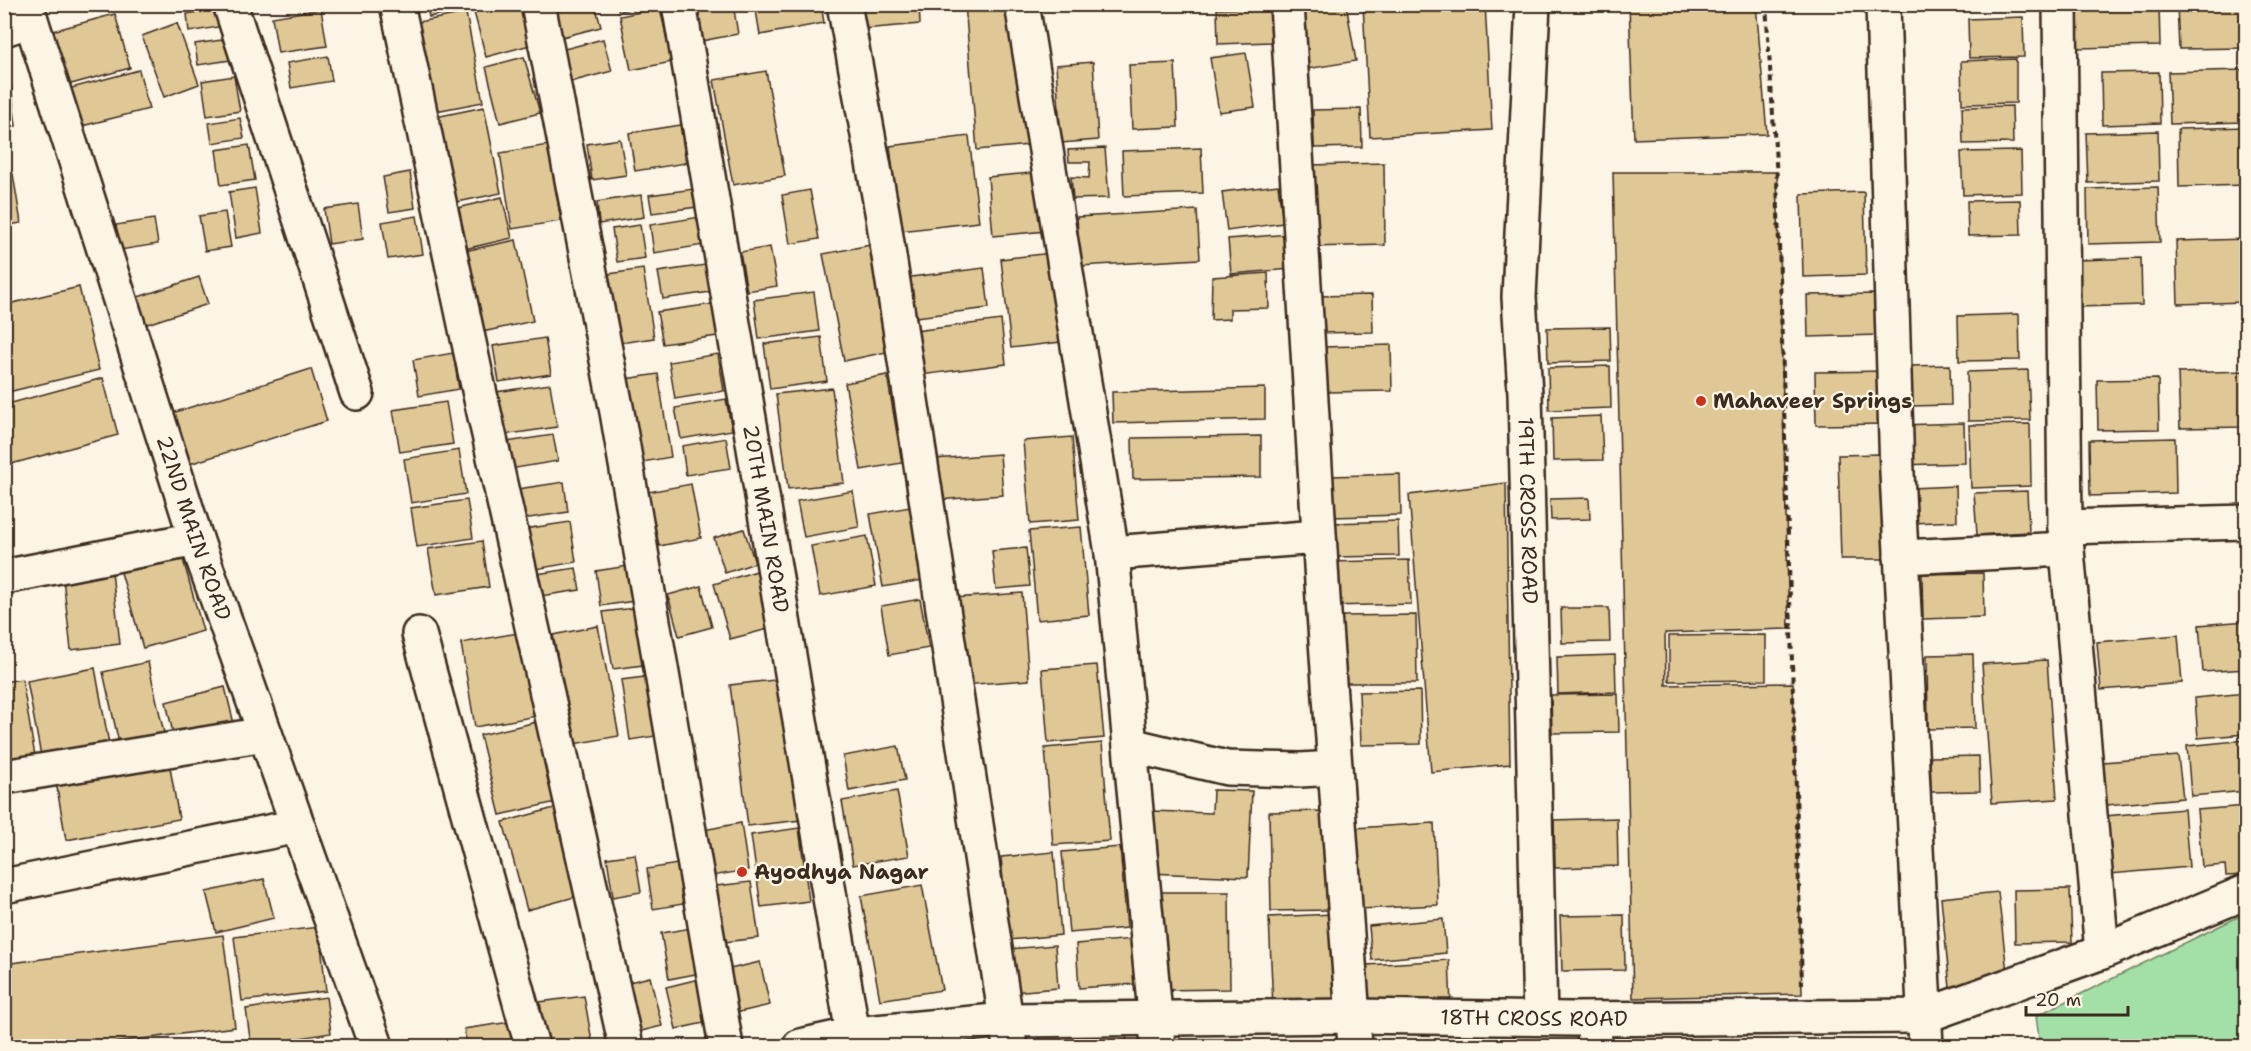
<svg xmlns="http://www.w3.org/2000/svg" width="2251" height="1051" font-family="'Shantell Sans',sans-serif">
<style>
.green{fill:#a3e0a7;stroke:#6f8562;stroke-width:1.5}
.building{fill:#dfc796;stroke:#3b2a1e;stroke-width:1.5}
.lines{fill:none;stroke-linecap:round;stroke-linejoin:round}
.minor-casing{stroke:#3b2a1e;stroke-width:38}
.path{stroke:#3b2a1e;stroke-width:4;stroke-dasharray:6 4.5;stroke-linecap:butt}
.minor{stroke:#fcf5e5;stroke-width:33}
.poi-dot{fill:#c8321e;stroke:#fcf5e5;stroke-width:2}
.labels{text-anchor:middle;stroke-width:4.5;stroke-linejoin:round;paint-order:stroke}
.poi-label{font-size:21px;font-weight:bold;fill:#3b2a1e;stroke:#fcf5e5;text-anchor:start}
.street-label{font-size:21px;fill:#3b2a1e;stroke:#fcf5e5}
</style>
<rect width="100%" height="100%" fill="#fcf5e5"/>
<filter id="ink" filterUnits="userSpaceOnUse"><feTurbulence type="fractalNoise" baseFrequency=".0167" numOctaves="2"/><feDisplacementMap in="SourceGraphic" scale="12" xChannelSelector="R" yChannelSelector="G"/><feConvolveMatrix kernelMatrix="1 2 1 2 8 2 1 2 1" color-interpolation-filters="sRGB"/></filter>
<g filter="url(#ink)">
<!-- green -->
<path class="green" d="M2246 913V1046H2040L2036 1016Z"/>
<!-- building -->
<path class="building" d="M426 4H480L481 5 429 17Z
M501 4H519L530 45 486 57 474 12Z
M549 4H595L601 27 558 38Z
M616 4H644L619 12Z
M684 4H733L738 34 691 43Z
M755 4H821L824 23 760 35Z
M861 4H919L920 24 863 29Z
M965 4H1016L1029 145 977 150Z
M1303 4H1346L1356 61 1307 69Z
M1363 4H1485L1492 130 1370 137Z
M1629 4H1756L1767 134 1634 139Z
M2077 4H2159L2160 46 2078 48Z
M2177 4H2246V48L2179 49Z
M221 8 224 26 189 32 187 14Z
M660 8 672 62 631 70 620 16Z
M1270 8 1271 42 1218 44 1217 9Z
M321 9 327 46 278 53 272 17Z
M466 13 483 102 425 113 408 24Z
M115 14 130 68 60 87 45 33Z
M2023 17 2024 57 1969 58 1968 19Z
M177 23 199 84 164 97 142 36Z
M235 38 237 59 198 65 195 44Z
M603 39 612 71 566 83 557 51Z
M4 52H7L16 126 4 127Z
M1246 53 1255 107 1219 112 1210 58Z
M328 56 332 81 291 88 287 63Z
M524 57 540 113 500 123 486 67Z
M2016 59V103L1962 104 1961 61Z
M1093 62 1098 140 1061 143 1056 65Z
M1175 63 1178 127 1132 129 1129 65Z
M139 70 149 109 74 128 64 90Z
M2245 70 2246 122 2170 124 2168 72Z
M766 71 785 176 733 185 714 80Z
M2159 72 2160 123 2102 125 2101 73Z
M234 76 240 111 207 116 202 81Z
M2012 106 2013 143 1963 144 1962 107Z
M484 107 501 193 443 205 426 119Z
M1361 109 1362 147 1314 148 1313 110Z
M240 118 244 138 212 143 209 123Z
M680 125 686 163 635 171 629 133Z
M2246 127V185L2179 187 2178 129Z
M2158 131 2159 181 2088 183 2086 133Z
M969 136 979 222 900 231 890 146Z
M620 139 626 175 592 180 587 144Z
M249 145 255 180 221 185 216 150Z
M548 145 561 221 512 229 500 153Z
M1105 148 1109 198 1073 199 1071 177 1089 178 1090 162H1069L1068 150Z
M1201 148 1203 193 1124 196 1122 151Z
M2021 151 2022 193 1963 195 1961 152Z
M1384 163 1385 245 1312 247 1310 165Z
M410 172 415 208 389 212 383 177Z
M1041 172 1046 231 993 236 988 177Z
M1613 172H1777L1789 629 1665 633 1666 685 1793 683 1802 994 1633 998Z
M13 174 21 223 4 226V175Z
M1278 185 1283 223 1227 231 1222 192Z
M2158 187 2160 242 2088 244 2087 189Z
M255 188 262 233 236 238 229 192Z
M694 189 697 207 652 213 649 195Z
M810 190 819 239 790 244 782 195Z
M1864 192 1866 275 1803 277 1801 194Z
M641 195 644 217 599 224 597 202Z
M502 197 512 238 456 251 446 211Z
M2020 200 2021 235 1968 236 1967 201Z
M358 204 363 239 329 244 324 209Z
M1197 210 1200 259 1080 266 1077 217Z
M225 212 231 247 205 251 199 216Z
M417 216 423 254 388 259 382 222Z
M700 217 704 245 654 253 650 225Z
M154 219 158 244 120 250 116 225Z
M640 225 645 258 617 262 612 229Z
M1289 234 1291 269 1231 274 1228 239Z
M2246 239V302L2178 304 2176 241Z
M516 240 533 321 473 334 455 253Z
M876 244 891 351 844 361 823 254Z
M770 247 777 286 747 291 740 252Z
M1059 252 1069 341 1011 348 1001 259Z
M2141 258 2142 305 2079 307 2078 260Z
M712 264 717 291 663 299 658 272Z
M984 268 989 308 908 318 903 278Z
M643 269 654 338 620 343 609 274Z
M1268 273 1269 308 1230 309V319L1211 320 1212 277Z
M199 277 208 304 138 327 129 300Z
M79 287 99 370 4 393V305Z
M814 292 819 331 759 339 754 300Z
M1878 294 1879 335 1808 337 1807 295Z
M1372 295 1373 332 1315 333 1314 296Z
M712 304 717 336 663 344 657 312Z
M2019 314 2020 360 1959 361 1958 316Z
M1001 320 1006 364 913 376 907 332Z
M1610 327 1611 361 1548 363 1547 328Z
M821 337 827 381 770 389 764 344Z
M545 338 551 374 499 382 493 346Z
M1391 345 1392 391 1325 392 1323 347Z
M453 353 459 389 419 396 413 360Z
M718 354 724 391 675 399 669 362Z
M1950 365 1951 405 1911 406 1910 366Z
M1610 366 1611 408 1549 410 1548 368Z
M311 369 327 421 186 465 169 414Z
M2028 370 2030 420 1968 421 1967 372Z
M1890 371V424L1816 425 1815 372Z
M2246 371V427L2180 428 2178 373Z
M658 374 671 457 632 464 619 380Z
M887 375 902 463 861 470 845 383Z
M103 378 118 435 4 466V405Z
M2158 379 2159 429 2098 430 2097 380Z
M550 384 557 427 503 435 496 392Z
M832 388 844 483 788 489 776 394Z
M1265 388V419L1113 423 1112 392Z
M726 399 732 430 681 439 675 408Z
M446 402 453 444 400 452 393 410Z
M1601 416 1603 460 1553 461 1552 418Z
M1964 423 1965 463 1901 465 1899 425Z
M2030 424 2031 486 1971 488 1969 425Z
M553 435 558 461 504 470 500 443Z
M1261 436V477L1133 479 1132 438Z
M1072 437 1079 520 1030 524 1023 441Z
M726 438 731 468 686 475 682 446Z
M2175 438 2176 493 2090 496 2089 440Z
M459 450 466 494 411 503 404 459Z
M1000 454 1003 495 937 500 934 459Z
M1881 454 1884 559H1841L1838 455Z
M1400 474 1401 515 1333 517 1332 476Z
M564 482 568 512 523 519 518 489Z
M1506 483 1510 764 1431 772 1409 495Z
M691 484 701 538 659 546 648 492Z
M1956 486 1957 521 1913 523 1911 488Z
M853 491 859 527 804 537 797 501Z
M2027 491 2029 532 1977 535 1974 493Z
M1589 498 1590 519 1551 520 1550 499Z
M467 500 473 538 417 547 411 508Z
M910 507 923 580 883 587 870 514Z
M1398 521 1399 556 1333 557 1332 523Z
M570 522 576 562 530 570 524 529Z
M1081 527 1089 615 1037 620 1029 531Z
M744 529 755 563 725 573 714 538Z
M867 536 876 586 820 596 811 546Z
M482 541 489 587 436 595 428 549Z
M1026 548 1030 586 996 589 992 551Z
M181 552 203 631 143 648 120 569Z
M1409 560 1411 604 1331 606 1330 562Z
M628 566 634 601 601 606 596 571Z
M576 568 580 590 534 597 530 575Z
M760 570 776 627 730 639 714 584Z
M112 572 120 644 71 650 63 578Z
M1983 573 1984 617 1923 619 1922 574Z
M701 586 712 627 679 636 668 595Z
M1022 593 1029 680 962 685 954 598Z
M920 599 929 648 889 655 881 606Z
M634 608 643 665 613 669 603 612Z
M1561 608H1609L1610 642 1562 643Z
M1416 615 1417 683H1341V616Z
M2246 621V669L2203 672 2199 625Z
M598 626 619 736 574 744 553 635Z
M523 632 537 716 475 727 461 643Z
M1766 635V680L1669 681V636Z
M2178 635 2182 683 2101 690 2097 642Z
M1973 654 1975 728 1928 729 1927 655Z
M1615 655 1616 692 1558 694 1557 657Z
M2047 660 2057 799 1992 803 1982 664Z
M148 662 164 733 119 743 103 672Z
M1097 665 1104 738 1048 743 1042 669Z
M95 668 109 744 41 756 27 681Z
M652 676 662 735 630 740 621 680Z
M22 679 36 762 4 768V682Z
M783 679 801 820 748 826 730 685Z
M225 687 235 728 175 742 166 702Z
M1420 691 1421 744 1361 745 1359 692Z
M2246 693V734L2198 738 2195 698Z
M1618 694 1619 732 1552 733 1551 695Z
M537 722 556 802 500 815 480 735Z
M2246 740V791L2191 796 2187 746Z
M1102 743 1110 841 1053 845 1045 748Z
M898 746 905 780 849 791 843 756Z
M1979 756 1980 791 1931 792 1930 757Z
M2178 756 2183 798 2107 805 2103 762Z
M169 762 179 819 66 840 56 782Z
M1213 790 1252 791 1248 877 1148 873 1150 811 1212 813Z
M897 791 909 856 853 865 842 801Z
M2246 806V875L2226 876 2225 865 2202 867 2197 810Z
M558 807 582 895 527 910 503 822Z
M2184 809 2189 867 2110 874 2105 816Z
M1328 811 1330 910 1271 911 1269 812Z
M1617 818 1618 866 1555 868 1554 820Z
M741 823 748 870 706 877 698 831Z
M1434 823 1438 905 1360 909 1355 828Z
M799 828 809 901 761 907 751 835Z
M1120 847 1127 928 1069 933 1062 852Z
M1054 852 1061 935 1008 940 1001 857Z
M635 854 641 892 613 897 607 858Z
M677 864 683 904 653 909 647 869Z
M264 879 274 918 216 932 206 892Z
M751 882 759 938 715 943 707 887Z
M922 885 942 990 880 1000 861 896Z
M2070 889 2072 942 2015 943 2014 890Z
M1155 892H1229L1230 989 1159 990Z
M1998 892 2008 981 1950 988 1941 898Z
M1334 914 1338 1005 1273 1008 1269 917Z
M1624 915 1625 970 1562 971 1560 916Z
M1443 919 1446 953 1372 960 1369 926Z
M319 927 326 991 242 1001 234 937Z
M698 927 706 972 669 979 661 933Z
M223 935 235 1027 87 1046H4V964Z
M1133 939 1136 984 1079 988 1076 944Z
M1055 945 1058 988 1013 992 1009 949Z
M1449 960 1451 1005 1369 1009 1367 965Z
M760 962 770 1005 731 1014 721 971Z
M650 977 662 1026 633 1033 621 984Z
M703 978 713 1021 676 1029 666 987Z
M584 996 592 1041 547 1046 540 1002Z
M326 997 331 1033 251 1046 246 1009Z
M1125 1019 1127 1046H1040L1038 1026Z
M510 1022 514 1046H467L464 1029Z
M1539 1043 1540 1046H1472Z
M2035 1043V1046H1980Z"/>
<g class="lines">
<!-- minor casing -->
<g class="minor-casing">
<g id="minor">
<path id="s1" d="M26 4 196 539 376 1046"/>
<path d="M230 4 357 393"/>
<path d="M397 4 479 390 626 1046"/>
<path d="M538 4 617 412 726 1046"/>
<path id="s2" d="M679 4 855 1046"/>
<path d="M844 4 883 217 1010 1046"/>
<path d="M1022 4 1112 553 1158 1046"/>
<path d="M1287 4 1323 599 1355 1046"/>
<path id="s3" d="M1533 4 1519 297 1525 393 1540 1018"/>
<path d="M1883 4 1897 473 1926 1046"/>
<path d="M2060 4 2065 527 2102 952"/>
<path d="M4 29 31 20"/>
<path d="M2065 527 2246 522"/>
<path d="M1112 553 1318 537"/>
<path d="M1901 557 2066 549"/>
<path d="M4 577 196 539"/>
<path d="M419 634 532 1046"/>
<path d="M1130 745 1227 768 1300 770 1335 768"/>
<path d="M4 777 265 734"/>
<path d="M4 886 298 826"/>
<path d="M1594 1019 1595 1046"/>
<path id="s4" d="M800 1046 854 1034 1006 1020 1352 1016 1574 1019 1924 1016 2102 952 2246 892"/>
</g>
</g>
<!-- path -->
<path class="path" d="M1766 4 1777 179 1802 984"/>
<!-- minor -->
<use href="#minor" class="minor"/>
</g>
</g>
<!-- markers -->
<g class="poi-dot">
<circle cx="1701" cy="401" r="6"/>
<circle cx="742" cy="872" r="6"/>
</g>
<g class="labels">
<!-- poi labels -->
<g class="poi-label">
<text x="1713" y="408">Mahaveer Springs</text>
<text x="754" y="879">Ayodhya Nagar</text>
</g>
<!-- street labels -->
<g class="street-label">
<text dy="7" stroke="none"><textPath href="#s3" startOffset="507">19TH CROSS ROAD</textPath></text>
<text dy="7" stroke="none"><textPath href="#s2" startOffset="522">20TH MAIN ROAD</textPath></text>
<text dy="7" stroke="none"><textPath href="#s1" startOffset="550">22ND MAIN ROAD</textPath></text>
<text dy="7" stroke="none"><textPath href="#s4" startOffset="736">18TH CROSS ROAD</textPath></text>
</g>
</g>
<!-- margin -->
<rect width="2251" height="1051" fill="none" stroke="#fcf5e5" stroke-width="24"/>
<rect x="12" y="12" width="2227" height="1027" fill="none" stroke="#3b2a1e" stroke-width="2" filter="url(#ink)"/>
<!-- scale -->
<path d="M2026 1006v9h102v-9" fill="none" stroke="#3b2a1e" stroke-width="3"/>
<text x="2035" y="1006" font-size="18" fill="#3b2a1e" stroke="#fcf5e5" stroke-width="4.5" paint-order="stroke">20 m</text>
</svg>
